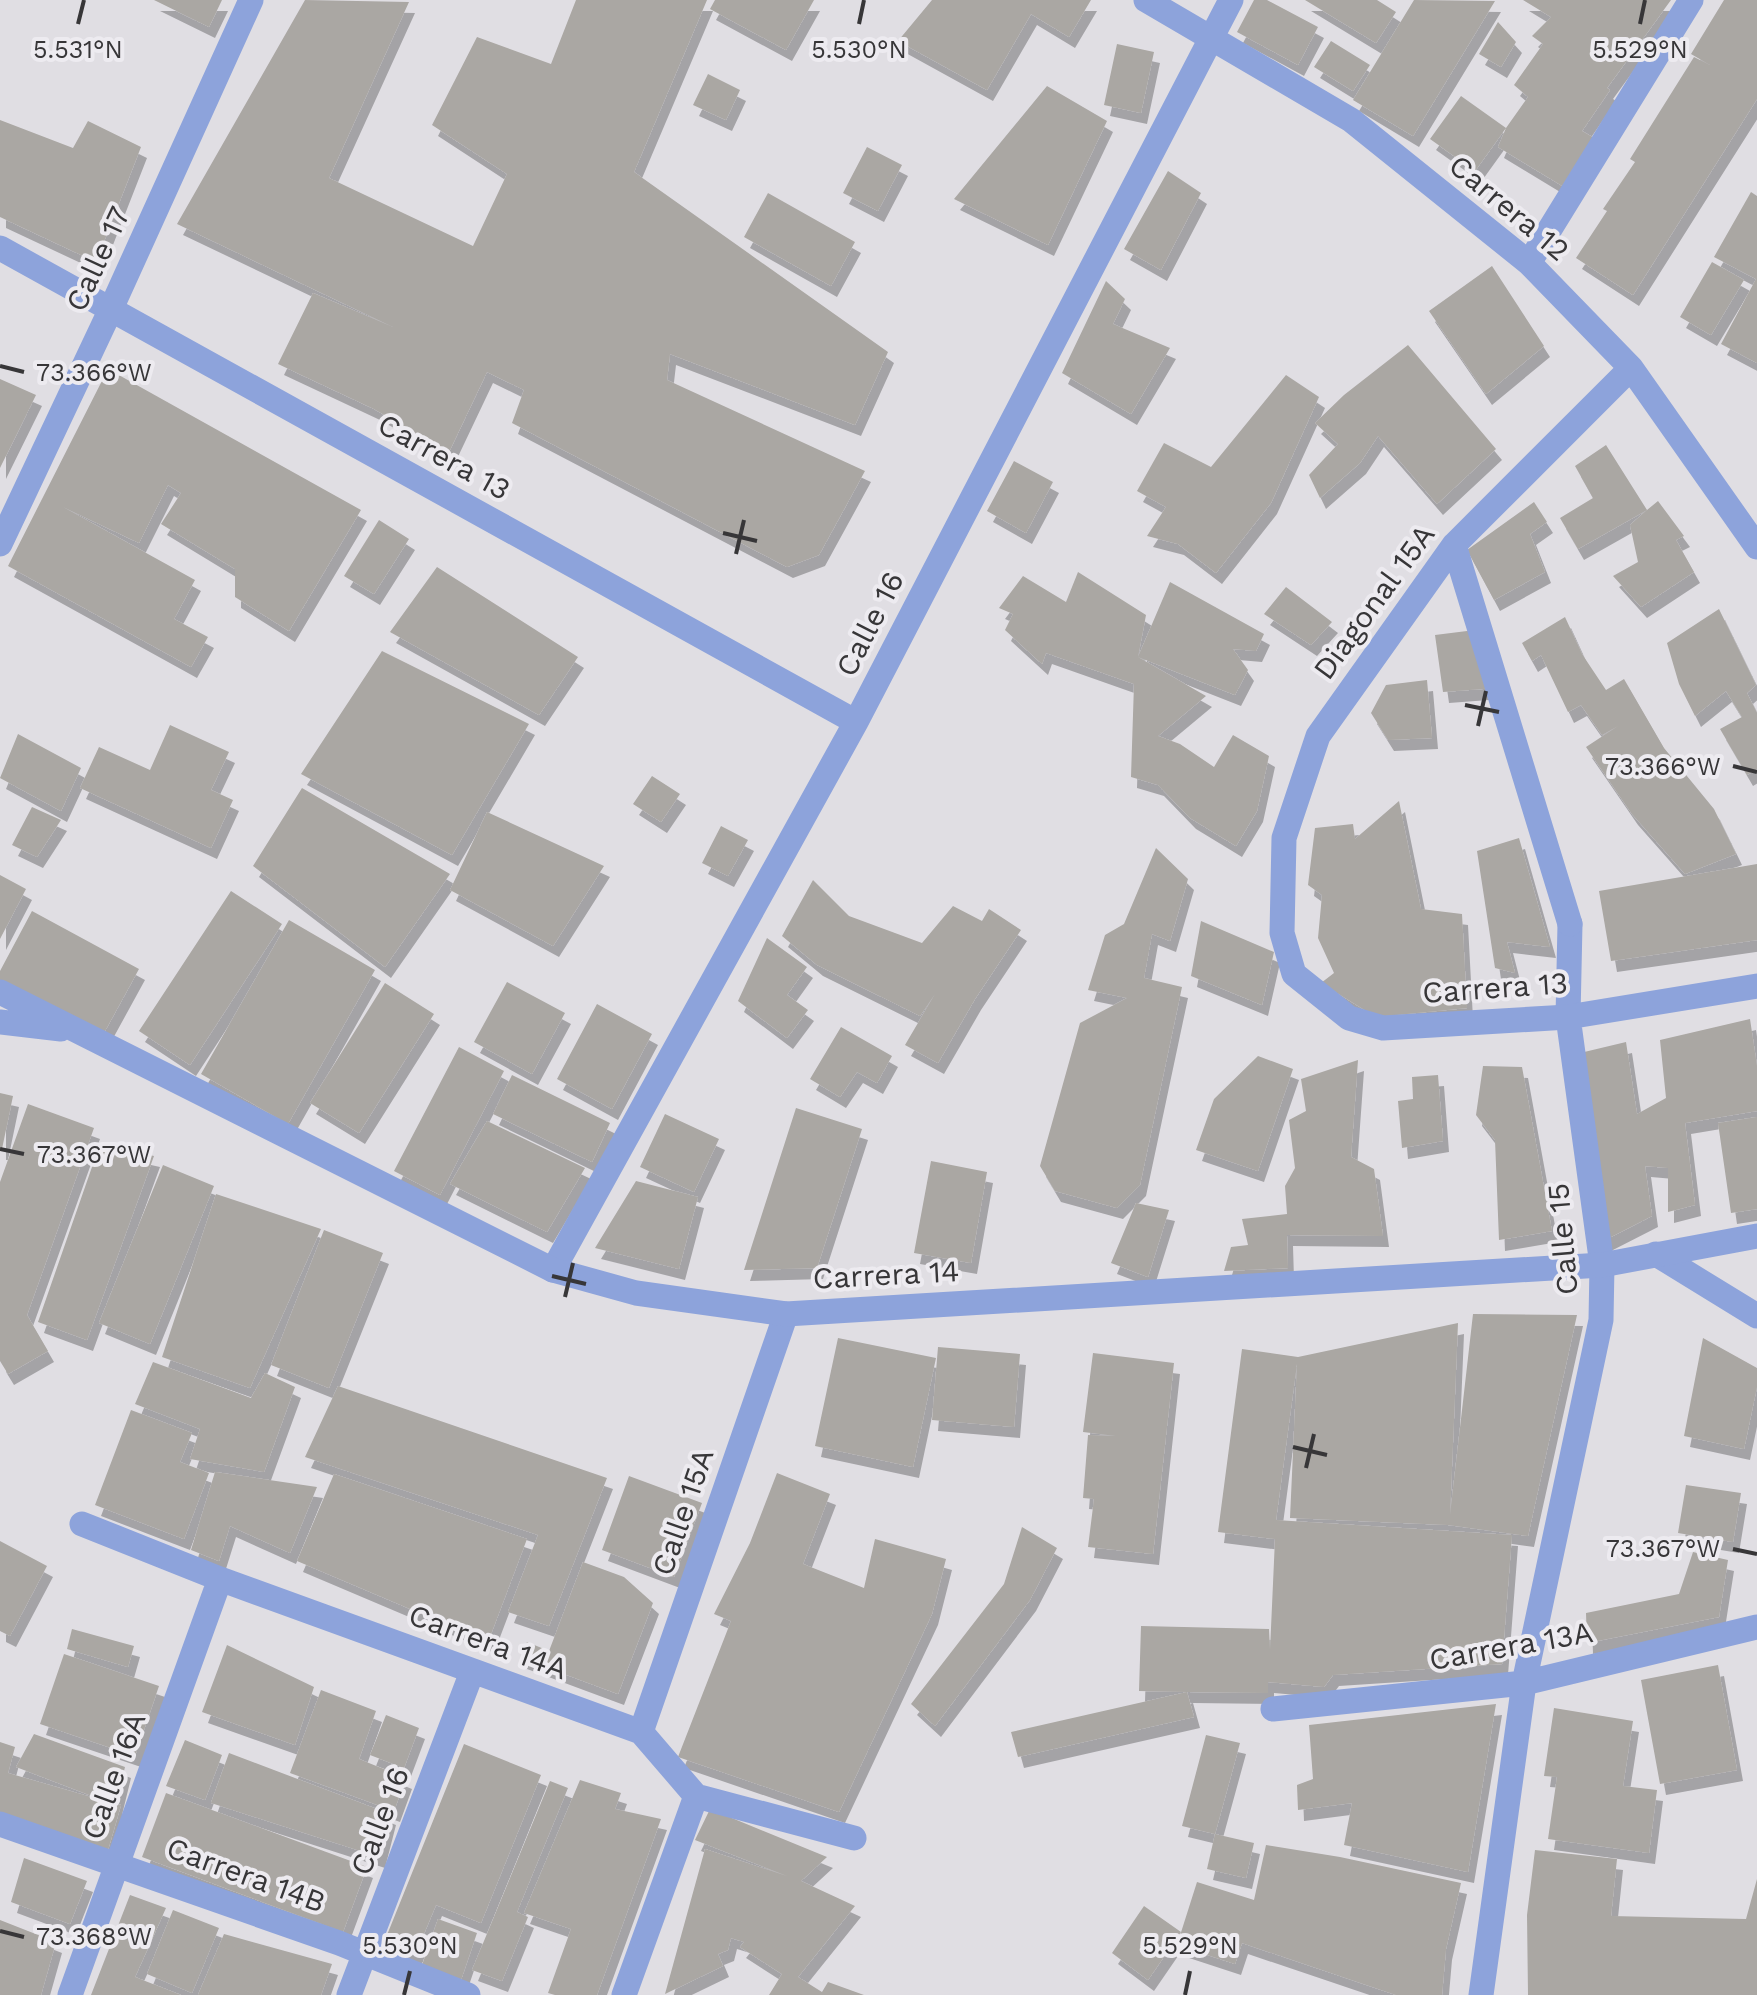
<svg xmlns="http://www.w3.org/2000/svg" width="1757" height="1995" font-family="'Work Sans',sans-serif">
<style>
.building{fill:#aaa7a3;filter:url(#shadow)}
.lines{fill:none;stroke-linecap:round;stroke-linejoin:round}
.pedestrian{stroke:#8da3db;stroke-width:25}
.minor{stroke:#8da3db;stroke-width:25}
.tertiary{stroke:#8da3db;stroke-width:25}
.ticks{fill:none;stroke:#373638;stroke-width:4}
.labels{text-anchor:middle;stroke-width:8;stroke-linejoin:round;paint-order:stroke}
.street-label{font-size:30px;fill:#373638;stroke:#edebf0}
.ticks-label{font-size:25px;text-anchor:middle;fill:#373638;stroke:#edebf0;stroke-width:8;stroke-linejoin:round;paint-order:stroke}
</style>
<defs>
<filter id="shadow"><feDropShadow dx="6" dy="11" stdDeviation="0" flood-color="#0004"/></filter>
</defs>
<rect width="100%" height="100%" fill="#e0dee3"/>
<!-- building -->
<path class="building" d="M154 0H222L209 27Z
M305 0 409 2 329 178 473 246 507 174 432 125 477 37 551 64 576 0H707L634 172 888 352 855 425 670 354 667 380 865 471 819 555 787 567 512 423 524 390 487 372 449 452 374 409 278 364 313 293 393 327 177 224Z
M715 0H814L786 50 710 9Z
M932 0H1091L1069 37 1031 14 987 90 898 41Z
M1254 0H1267L1318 27 1298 65 1237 32Z
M1305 0H1377L1396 12 1376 43Z
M1414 0 1495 1 1413 136 1353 100Z
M1523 0H1671L1607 88 1610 90 1582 131 1594 138 1564 187 1498 147 1506 128 1475 171 1430 139 1461 96 1506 128 1528 97 1514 85 1543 44 1532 36 1551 17Z
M1724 0H1757V99L1633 295 1576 258 1607 211 1603 209 1635 162 1630 159 1694 57 1710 65 1691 54Z
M1498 22 1516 42 1501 67 1479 54Z
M1331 41 1370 65 1353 91 1314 67Z
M1117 44 1154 52 1141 113 1104 105Z
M708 74 740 90 726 120 693 105Z
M1047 86 1107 121 1048 245 954 199Z
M0 120 73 148 88 121 141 147 96 262 0 217Z
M867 147 902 165 878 211 843 193Z
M1168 171 1201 193 1161 270 1124 249Z
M1751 192 1757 196V363L1721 344 1756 279 1714 257Z
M768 193 855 242 831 286 744 237Z
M1712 262 1744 280 1711 335 1680 317Z
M1492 266 1544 346 1486 394 1429 311Z
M1106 281 1125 299 1113 324 1170 348 1131 414 1062 373Z
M1408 345 1496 449 1437 504 1378 436 1360 463 1320 498 1309 475 1338 444 1315 423 1344 395Z
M108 369 361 510 289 631 235 597V569L161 524 181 493 168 485 139 543 63 507 195 580 174 619 208 637 191 667 8 566Z
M1286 375 1319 397 1271 503 1216 573 1178 544 1147 536 1166 507 1137 491 1164 443 1211 467Z
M0 379 36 395 0 468Z
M1606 445 1647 510 1658 501 1684 536 1676 540 1694 572 1641 607 1613 576 1638 562 1630 525 1647 510 1578 549 1560 518 1593 498 1575 466Z
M1014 461 1053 482 1026 533 987 511Z
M1534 502 1547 522 1530 534 1545 572 1494 600 1467 550Z
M379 520 409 539 374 594 344 576Z
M437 567 578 657 539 715 390 632Z
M1078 572 1146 615 1138 657 1170 582 1264 634 1256 651 1233 649 1248 670 1235 695 1138 657 1206 696 1158 736 1180 744 1214 767 1233 735 1269 756 1257 811 1236 846 1190 818 1158 785 1131 777 1134 684 1046 653 1042 664 1005 630 1013 614 999 608 1023 576 1066 602Z
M1286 587 1332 622 1311 645 1264 614Z
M1719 609 1756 685 1747 693 1757 713V769L1747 775 1720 729 1742 717 1726 691 1695 716 1679 684 1667 643Z
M1565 617 1582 654 1606 690 1624 679 1664 748 1714 809 1736 854 1685 874 1632 814 1586 747 1618 726 1602 735 1581 705 1568 712 1541 655 1532 661 1522 643Z
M1475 630 1496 688 1443 692 1435 635Z
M382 651 529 724 452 855 301 774Z
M1427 680 1432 738 1388 740 1371 713 1386 685Z
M170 725 229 752 211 790 233 800 211 848 80 788 99 747 150 770Z
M18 734 81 768 61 811 0 778Z
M652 776 680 794 661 822 633 804Z
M302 788 450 874 385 967 253 866Z
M1399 801 1421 909 1462 914 1467 1008 1376 1017 1321 983 1334 973 1318 938 1322 895 1308 885 1315 828 1353 824 1355 839Z
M32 807 61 820 37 857 12 845Z
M487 812 604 866 553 946 450 890Z
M721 826 748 840 728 876 702 863Z
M1519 838 1550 947 1507 942 1515 973 1495 968 1477 851Z
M1156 848 1188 879 1170 941 1152 934 1144 978 1182 987 1140 1185 1117 1208 1055 1191 1040 1166 1080 1023 1127 998 1088 990 1105 935 1124 924Z
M1757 864V940L1611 961 1599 891Z
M0 875 26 889 0 939Z
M813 880 849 916 922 943 953 906 982 921 989 909 1021 930 975 999 938 1063 905 1045 935 994 920 1016 817 965 782 936Z
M231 891 282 924 190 1065 139 1031Z
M32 911 139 969 99 1042 0 988V971Z
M289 920 375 970 288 1124 201 1074Z
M1201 921 1274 952 1262 1005 1191 976Z
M767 938 807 967 787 995 808 1010 787 1038 738 1001Z
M507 982 565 1013 532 1074 474 1042Z
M385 983 434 1014 359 1133 310 1103Z
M597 1004 652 1034 612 1109 557 1079Z
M1750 1019 1757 1066V1111L1685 1123 1695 1205 1668 1212V1168L1645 1166 1652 1216 1605 1240 1580 1053 1626 1042 1637 1114 1666 1098 1660 1040Z
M841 1027 892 1056 877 1083 857 1072 840 1097 810 1079Z
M459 1047 504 1071 440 1195 394 1171Z
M1258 1056 1293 1069 1258 1171 1196 1150 1214 1099Z
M1358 1060 1351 1157 1374 1169 1383 1236 1287 1235 1288 1268 1224 1271 1231 1247 1248 1245 1242 1219 1287 1214 1285 1186 1295 1168 1289 1120 1306 1111 1301 1079Z
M1483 1066 1522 1067 1552 1231 1499 1240 1495 1140 1476 1115Z
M512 1075 610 1123 592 1162 493 1114Z
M1438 1075 1443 1141 1402 1148 1398 1101 1413 1099 1412 1077Z
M0 1093 13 1096 2 1149H0Z
M28 1104 94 1128 27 1315 48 1351 8 1374 0 1361V1182Z
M796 1108 862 1129 817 1268 744 1270Z
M665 1114 719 1139 694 1192 640 1167Z
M1757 1117V1209L1731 1213 1718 1123Z
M487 1121 585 1168 547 1232 450 1184Z
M100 1144 154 1156 87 1340 38 1322Z
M931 1161 987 1172 971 1263 914 1253Z
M163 1165 214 1186 150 1344 99 1323Z
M636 1181 698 1197 679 1269 595 1248Z
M216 1194 321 1229 250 1388 162 1357Z
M1136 1203 1169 1210 1148 1277 1111 1263Z
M324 1230 383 1253 329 1388 271 1365Z
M1473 1314 1577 1315 1528 1536 1448 1525 1290 1518 1297 1364 1276 1520 1512 1535 1502 1664 1333 1675 1324 1687 1268 1682V1693L1187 1692 1194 1717 1018 1757 1011 1732 1187 1692 1139 1691 1141 1626 1269 1629 1270 1650 1275 1539 1218 1532 1242 1349 1298 1357 1458 1323 1450 1515Z
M838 1338 936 1358 913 1467 815 1446Z
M1703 1338 1757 1368V1387L1744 1449 1684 1436Z
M938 1347 1020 1354 1014 1427 932 1420Z
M1093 1353 1174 1363 1153 1554 1088 1547 1094 1499 1083 1498 1088 1435 1116 1436 1083 1432Z
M153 1362 251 1398 265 1373 295 1387 264 1472 190 1459 200 1429 135 1404Z
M338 1386 607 1478 549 1626 508 1612 538 1535 305 1457Z
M131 1410 192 1433 180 1462 209 1473 184 1539 95 1505Z
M215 1472 317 1487 290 1553 230 1526 219 1561 191 1550Z
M777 1473 830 1494 803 1564 864 1588 875 1539 946 1559 932 1614 839 1812 678 1757 731 1621 714 1614 750 1543Z
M334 1474 527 1539 488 1642 297 1561Z
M629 1476 702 1503 674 1577 602 1550Z
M1686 1485 1741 1493 1733 1542 1678 1533Z
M1022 1527 1057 1548 1030 1600 935 1726 911 1704 1004 1584Z
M0 1541 47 1566 10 1636 0 1631Z
M1693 1552 1728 1560 1719 1617 1587 1643 1586 1613 1679 1594Z
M583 1562 624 1577 653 1603 618 1694 521 1658 527 1642 549 1651Z
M72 1629 134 1646 128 1667 67 1649Z
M227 1645 314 1687 295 1745 202 1712Z
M64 1654 159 1686 135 1756 40 1724Z
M1718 1665 1737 1770 1660 1784 1641 1680Z
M321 1690 376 1711 359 1759 406 1778 394 1811 290 1773Z
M1496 1704 1468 1872 1344 1845 1352 1803 1298 1810 1297 1785 1313 1779 1309 1725Z
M1554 1708 1633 1721 1623 1786 1657 1790 1649 1853 1548 1839 1557 1777 1544 1776Z
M386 1715 419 1728 404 1768 370 1755Z
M34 1734 125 1767 116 1804 121 1805 108 1850 0 1819V1742L15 1747 8 1773 105 1801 16 1767Z
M1206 1735 1240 1743 1215 1834 1254 1843 1246 1878 1207 1869 1215 1834 1182 1826Z
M185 1740 222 1755 205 1800 166 1786Z
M464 1744 541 1775 481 1923 436 1905 416 1953 385 1940Z
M229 1753 390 1814 379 1857 211 1803Z
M580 1780 621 1793 615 1809 661 1819 597 1995H555L548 1993 571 1929 524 1913Z
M550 1781 568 1788 517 1912 528 1917 502 1981 472 1970Z
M166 1793 367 1867 343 1932 142 1857Z
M710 1809 827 1857 801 1881 855 1906 798 1977 822 1992 828 1982 864 1995H769L782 1974 740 1947 744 1942 731 1938 728 1950 718 1954 723 1966 665 1994 705 1849 787 1876 695 1840Z
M1266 1845 1340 1857 1461 1883 1446 1949 1442 1995H1396L1242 1943 1235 1964 1177 1945 1197 1882 1254 1900Z
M1535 1850 1617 1859 1611 1916 1746 1919 1757 1879V1995H1528L1527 1915Z
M24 1858 87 1881 70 1924 11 1902Z
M130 1895 166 1908 135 1977 181 1995H91Z
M1144 1906 1181 1932 1148 1980 1112 1953Z
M173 1910 219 1928 192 1993 147 1974Z
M438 1919 477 1933 461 1980 422 1965Z
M0 1920 56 1942 41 1995H0Z
M224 1934 332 1964 321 1995H198Z"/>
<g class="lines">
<!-- pedestrian -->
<path class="pedestrian" d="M1568 1017 1570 924"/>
<!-- minor -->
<path class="minor" d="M1146 0 1351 120 1529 263 1631 368 1757 547
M0 248 856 722
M1529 263 1691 0
M1631 368 1454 545 1318 736 1284 838 1282 933 1294 974 1349 1018 1383 1028 1568 1017 1757 986
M0 544 110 311 251 0
M1454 545 1570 924
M1656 1254 1757 1316
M553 1270 856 722 1231 0
M82 1524 220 1579 641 1732 696 1796 854 1838
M1273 1709 1524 1683 1757 1627
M641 1732 786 1314
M0 1824 339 1943 468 1995
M70 1995 220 1579
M349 1995 472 1672
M624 1995 696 1796
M1481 1995 1524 1683 1601 1320 1602 1265 1568 1017"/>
<!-- tertiary -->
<path class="tertiary" d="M0 992 553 1270 636 1293 786 1314 1602 1265 1757 1236
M0 1022 61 1029"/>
</g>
<!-- ticks -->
<path class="ticks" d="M78 24 84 0M859 24 864 0M1640 24 1645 0M0 366 24 372M723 533 757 541M736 554 744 520M1465 705 1499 712M1478 726 1486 691M1733 766 1757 772M0 1149 24 1154M552 1276 586 1284M565 1297 573 1263M1293 1447 1327 1455M1306 1468 1314 1434M1733 1549 1757 1554M0 1931 24 1937M404 1995 410 1971M1185 1995 1190 1971"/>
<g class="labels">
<!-- street labels -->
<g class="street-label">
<text transform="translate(1509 208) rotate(40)" y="10">Carrera 12</text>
<text transform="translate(98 259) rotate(-65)" y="10">Calle 17</text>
<text transform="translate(444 457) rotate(29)" y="10">Carrera 13</text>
<text transform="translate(1374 602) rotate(-54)" y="10">Diagonal 15A</text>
<text transform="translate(870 624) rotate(-63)" y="10">Calle 16</text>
<text transform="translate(1495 988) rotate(-4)" y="10">Carrera 13</text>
<text transform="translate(1563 1239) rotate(-95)" y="10">Calle 15</text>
<text transform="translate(886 1275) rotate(-3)" y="10">Carrera 14</text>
<text transform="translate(683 1512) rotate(-71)" y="10">Calle 15A</text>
<text transform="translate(488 1642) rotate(20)" y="10">Carrera 14A</text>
<text transform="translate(1511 1646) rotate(-10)" y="10">Carrera 13A</text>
<text transform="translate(114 1776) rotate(-70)" y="10">Calle 16A</text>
<text transform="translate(380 1821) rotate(-69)" y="10">Calle 16</text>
<text transform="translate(246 1875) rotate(20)" y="10">Carrera 14B</text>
</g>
</g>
<g class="ticks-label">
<text x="78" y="58">5.531°N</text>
<text x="859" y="58">5.530°N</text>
<text x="1640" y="58">5.529°N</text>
<text x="94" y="381">73.366°W</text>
<text x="1663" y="775">73.366°W</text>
<text x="94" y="1163">73.367°W</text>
<text x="1663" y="1557">73.367°W</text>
<text x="94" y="1945">73.368°W</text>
<text x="410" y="1954">5.530°N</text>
<text x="1190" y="1954">5.529°N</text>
</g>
</svg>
